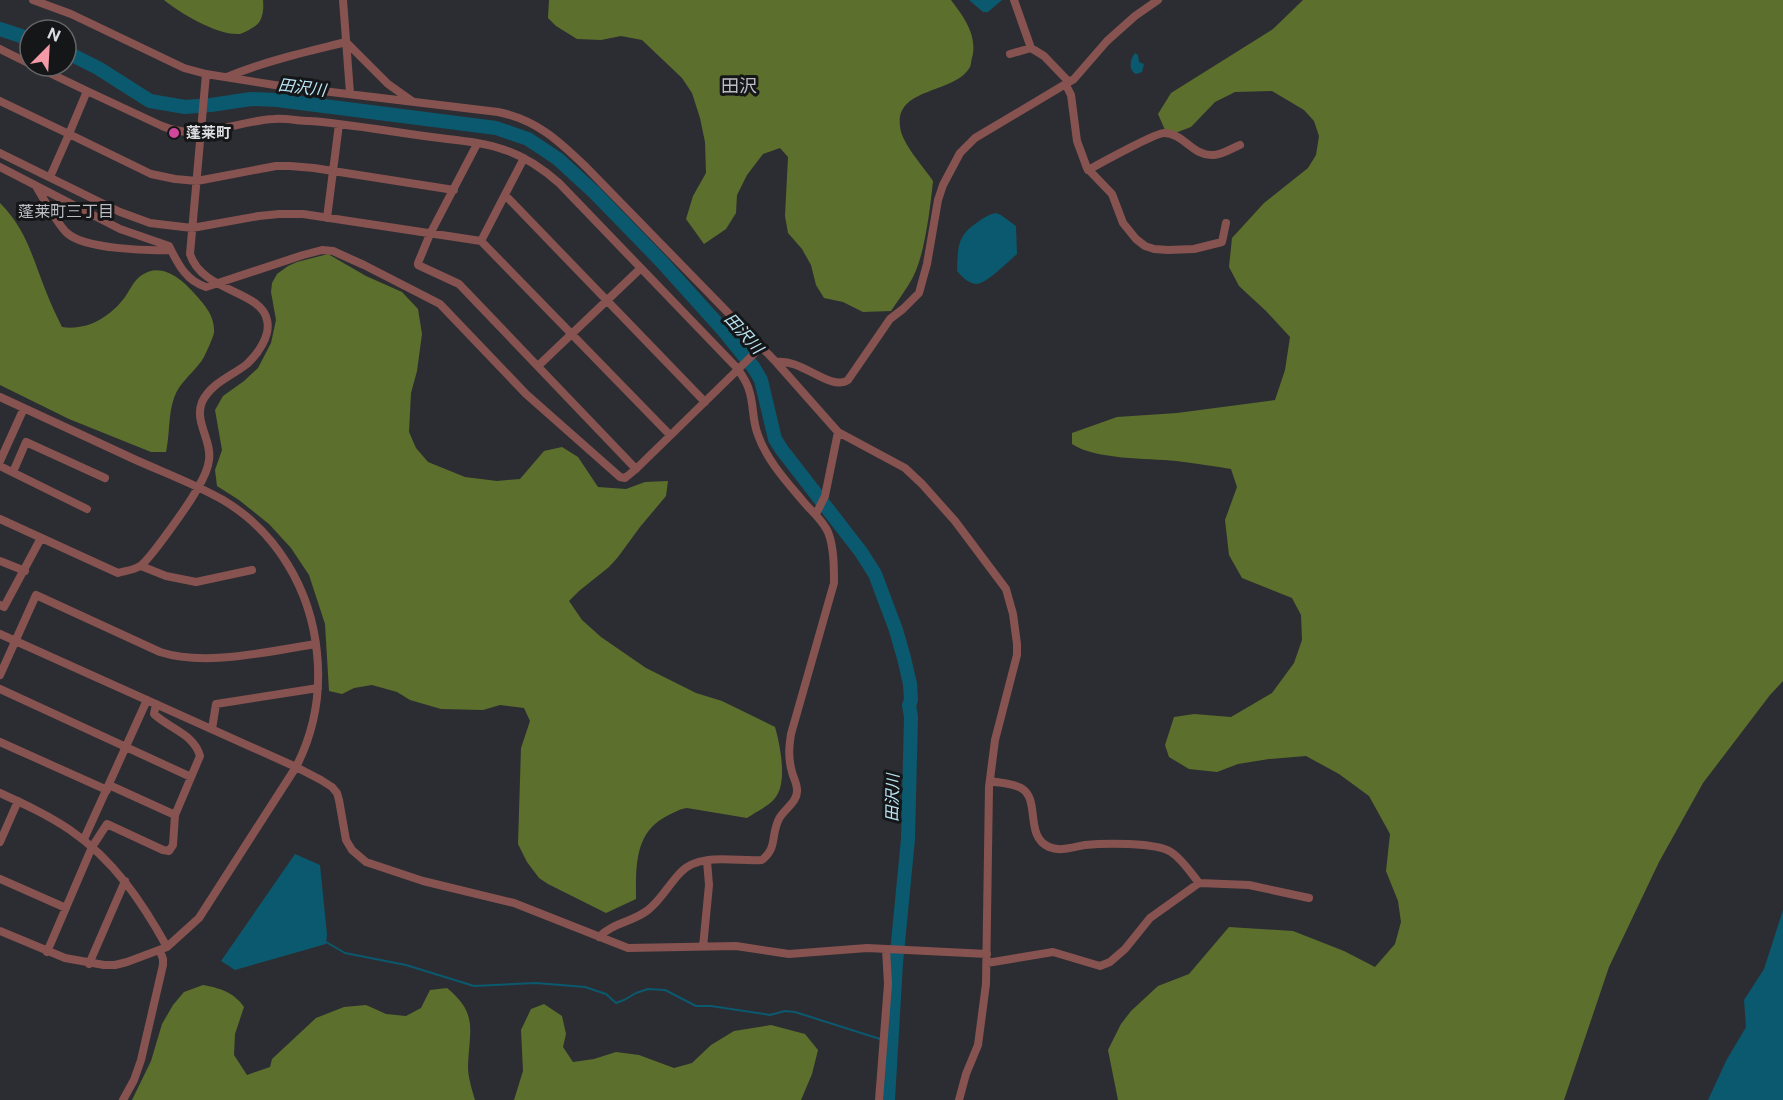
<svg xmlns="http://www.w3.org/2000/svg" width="1783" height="1100" font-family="'Public Sans','Noto Sans JP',sans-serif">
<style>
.forest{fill:#5d6f2c}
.water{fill:#0b596e}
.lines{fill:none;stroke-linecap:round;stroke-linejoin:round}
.stream{stroke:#0b596e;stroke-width:2}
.river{stroke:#0b596e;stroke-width:14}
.minor{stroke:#875350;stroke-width:8}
.hotel-dot{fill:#d1479c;stroke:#151618;stroke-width:2}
.labels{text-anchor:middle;stroke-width:6;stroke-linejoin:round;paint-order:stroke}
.poi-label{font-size:15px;font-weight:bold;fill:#dcdde1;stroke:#151618;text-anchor:start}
.water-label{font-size:16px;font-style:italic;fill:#bbe6f6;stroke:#151618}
.neighbourhood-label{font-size:16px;fill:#bcbec4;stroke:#151618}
.quarter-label{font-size:18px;fill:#bcbec4;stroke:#151618}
</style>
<rect width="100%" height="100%" fill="#2c2d32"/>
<!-- forest -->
<path class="forest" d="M164 0H263C264 10 263 23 252 28 249 30 243 33 240 34 218 36 180 13 164 0Z
M549 0H951C964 17 978 36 972 58 971 61 971 65 970 67 955 94 895 87 900 126 901 143 924 167 933 181 930 209 925 255 912 279 906 290 898 300 891 311L863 312 843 302 824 298 816 285 811 265 802 249 788 233 785 216 788 157 780 148 763 154 747 175 737 195 736 213 726 229 704 244 686 219 693 196 706 173 705 142 700 118 692 93 682 78 642 40 621 36 601 40 577 39 556 26 548 18Z
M1303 0H1783V681L1770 695 1703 783 1659 862 1609 967 1564 1100H1118L1108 1050 1121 1024 1131 1011 1158 986 1189 974 1229 927 1293 931 1344 951 1375 967 1395 944 1401 922 1398 901 1386 871 1390 834 1369 796 1339 774 1306 756 1269 759 1238 764 1217 772 1189 769 1169 757 1165 745 1174 717 1194 714 1231 717 1272 693 1294 663 1302 640 1301 615 1292 598 1242 578 1229 555 1225 520 1237 487 1231 469C1213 466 1194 463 1176 461 1147 458 1096 460 1072 444V433L1117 417 1177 413 1275 400 1285 370 1290 337 1266 311 1239 286 1229 267 1232 238 1264 203 1308 168 1316 155 1319 136 1314 121 1304 110 1272 91 1235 92 1215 102 1191 127 1175 133 1165 130 1158 114 1171 93 1273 29Z
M0 203C26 229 32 256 45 289 50 302 56 315 62 327 87 331 110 317 125 297 130 290 134 280 142 275 160 262 181 278 193 292 203 303 215 315 214 332 214 335 211 341 210 344 208 348 206 353 204 357 196 371 179 382 174 398 168 415 170 434 166 452H151L69 419 0 385Z
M328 254 366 276 402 292 418 309 422 334 417 371 411 393 409 432 416 448 428 462 465 477 497 481 520 479 544 451 562 447 578 457 598 487 626 489 645 482 668 481 666 496 640 527 618 557 609 567 579 591 569 601 582 620 601 637 646 668 696 693 722 701 775 727C780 744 788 783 775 798 769 806 756 812 747 818L687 808C679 809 673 813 665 817 634 834 636 868 636 899L606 913 548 884 539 878 527 862 518 844 521 748 530 721 524 708 500 705 483 710 441 709 410 700 397 692 372 685 354 688 342 694 329 691 325 624 309 575 291 548 269 524 239 500 217 486 215 470 222 450 215 410 223 396 244 381 258 368 271 343 276 320 271 292 272 283 277 274 288 266 297 262Z
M203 985C219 988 234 992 244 1007L235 1034 234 1055 247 1075 270 1067 272 1059 316 1018 344 1007 366 1005 386 1014 406 1016 421 1008 430 990 447 988C479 1014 469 1031 468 1067 468 1077 472 1090 475 1100H132L151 1061 162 1024 173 1005 184 992Z
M544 1004 562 1016 566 1034 563 1047 573 1062 594 1059 616 1052 639 1055 674 1068 692 1063 711 1045 734 1031 771 1025 805 1034 818 1050 812 1074 801 1100H514L523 1071 521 1030 531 1009Z"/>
<!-- water -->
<path class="water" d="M969 0H1002L988 12H983Z
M1135 53 1138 55 1139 62 1144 64 1142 72 1136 74C1128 70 1130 59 1135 53Z
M996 213 1001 215 1016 226 1017 254C1009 261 987 283 977 284 969 284 962 277 957 271 958 251 956 237 975 224 982 219 987 215 996 213Z
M295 854 320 865 327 935 326 944 235 970 221 961Z
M1783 910V1100H1708L1726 1061 1746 1027 1744 1000 1764 969Z"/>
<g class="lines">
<!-- stream -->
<path class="stream" d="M326 942 345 953 406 965 474 986 536 983 585 987 606 994 616 1003 624 1000 636 993 648 989 665 990 696 1006H711L770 1015 785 1011 795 1012 880 1039"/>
<!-- river -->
<path class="river" d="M0 29 30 39
M66 52 98 68 150 101 185 107 211 105 251 99 277 100 496 128 528 139 558 159 594 192 661 261 724 331 754 368 761 380 775 439 782 450 861 552 875 574 896 630 904 658 910 684 911 700 909 705 911 717 908 839 896 963 888 1100"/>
<!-- minor -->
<path class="minor" d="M33 0 71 14 184 68 206 74 281 86 498 112C537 120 559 141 586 167L776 362 838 432 905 468 922 484 955 521 1006 589 1013 614 1017 644V655L995 740 989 787 986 984 978 1045 966 1074 959 1100
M343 0 350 93
M1014 0 1031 48
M0 49 30 64
M1010 54 1031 48 1044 56 1069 82
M227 77C265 61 306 52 346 42L388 84 412 101
M1066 85 1071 95 1077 141 1087 168 1112 194 1123 223 1136 239 1145 246 1154 249 1168 250 1194 249 1222 242 1226 223
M87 91 162 126C200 142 235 121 274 119 286 118 299 121 310 121 349 124 386 131 424 136 450 140 480 141 505 150 526 157 543 169 559 183L738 369C742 376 747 382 749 390 754 404 752 421 758 435 766 459 786 481 802 500 811 511 822 519 828 532 834 547 834 567 834 583L791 734C789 747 788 758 792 772 793 777 797 783 797 790 798 803 782 810 778 821 771 837 777 848 762 860 737 862 700 852 681 872 669 884 661 900 648 910 633 922 612 923 599 937
M0 101 69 134 87 91 35 66
M477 144 430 234 418 263V265L459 284 636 469
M0 153 120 212 150 223 192 228 259 216 279 214H303L481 241 670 435
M0 167 120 229 169 246C178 264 186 281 206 287L303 255 322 250 333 251 364 265 440 304 526 394 620 477 625 478 636 469 761 347
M1088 170C1101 163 1155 133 1164 133 1184 133 1193 157 1214 155 1222 155 1232 148 1240 145
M50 177 69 134 151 174 175 179 197 181 276 166H290L314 168 454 190
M36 186C43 198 58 225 67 233 84 249 148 251 171 250
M505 195 705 402
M327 218 339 124
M481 241 524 158
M776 362C802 358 830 392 848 380L890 319 903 309 919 293 927 264 938 200 943 185 960 153 975 138 1074 79 1107 41 1135 16 1158 0
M538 366 641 268
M0 397C45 418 91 439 136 460 165 473 195 484 223 500 277 532 311 590 317 653 321 692 314 732 296 767L321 780 332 787 337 793 339 800 346 840 352 850 366 862 423 881 514 903 628 948 736 946 789 954 867 948 987 954
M0 461 24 408
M0 466 87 509
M13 472 26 442 105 478
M816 514 825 496 838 432
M0 519 118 573C125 571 134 570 140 566 148 562 192 500 197 489 202 481 208 470 209 460 212 440 194 422 202 402 211 383 232 376 247 364 258 354 271 335 267 320 261 290 202 292 190 254L206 74
M0 561 25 571
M141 566 166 576 196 582 252 570
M0 605 4 607 41 538
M0 634 296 767 199 918 167 947 127 962 115 965H104L65 958 0 931
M0 675 36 595 160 652C206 667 269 651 316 644
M0 689 191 777
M212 729 216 704 318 688
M0 742 107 790
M990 781C999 783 1013 783 1021 788 1041 799 1024 836 1049 847 1060 852 1073 847 1085 845 1103 843 1156 842 1171 852 1182 859 1191 873 1199 883
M109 785 175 815
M0 793C24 804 48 815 70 830 114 860 142 902 167 947
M84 839 147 700
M0 842 18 801
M0 879 66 908
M703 947 709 885 707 861
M47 952 92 847 107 824 163 850 169 851 173 845 175 815 200 756C194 734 170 729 154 714L156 704
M987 963 1053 952 1100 966 1110 962 1125 949 1150 918 1199 883 1249 885 1309 898
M89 964 125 881
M123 1100 134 1080 141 1060 163 965V959L160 951
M879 1100 888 984 886 949"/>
</g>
<!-- markers -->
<circle class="hotel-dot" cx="174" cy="133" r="6"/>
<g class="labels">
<!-- poi labels -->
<g class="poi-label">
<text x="186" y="138">蓬莱町</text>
</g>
<!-- water labels -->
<g class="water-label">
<text transform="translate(302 87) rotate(7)" y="6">田沢川</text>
<text transform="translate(744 333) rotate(48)" y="6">田沢川</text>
<text transform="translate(892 798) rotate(-89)" y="6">田沢川</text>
</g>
<!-- neighbourhood labels -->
<g class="neighbourhood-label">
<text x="66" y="217">蓬莱町三丁目</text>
</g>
<!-- quarter labels -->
<g class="quarter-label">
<text x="739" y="92">田沢</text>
</g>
</g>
<!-- north arrow -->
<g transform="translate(48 48) rotate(24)"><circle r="28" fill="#151618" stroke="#656668" stroke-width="1.5"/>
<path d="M0-4.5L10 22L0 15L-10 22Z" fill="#f49aa7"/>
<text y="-9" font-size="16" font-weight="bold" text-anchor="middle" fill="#dcdde1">N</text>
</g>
</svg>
